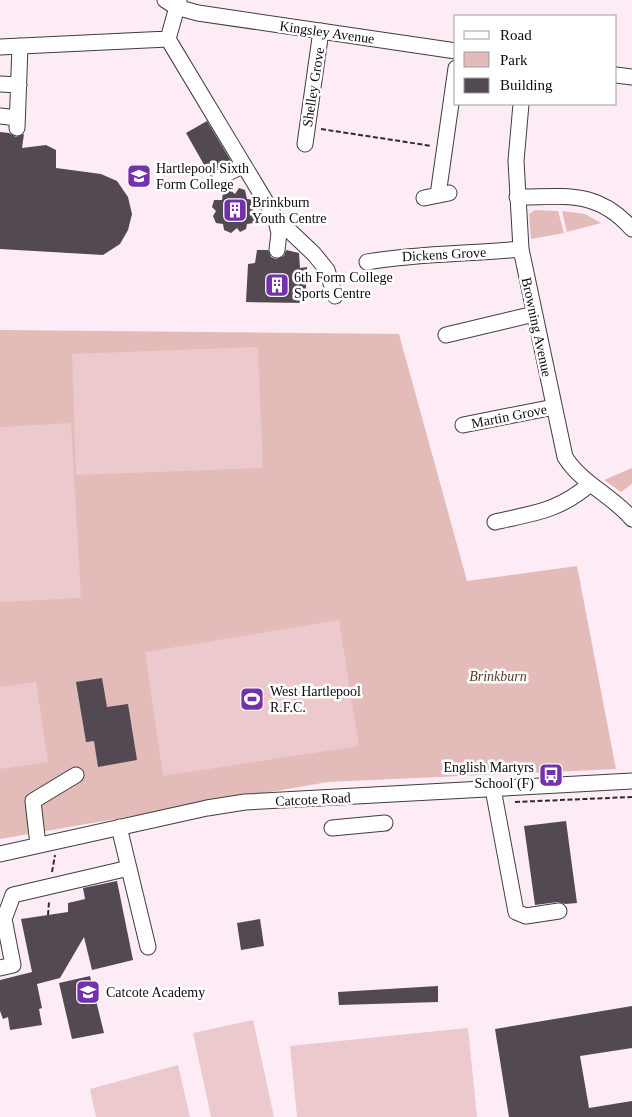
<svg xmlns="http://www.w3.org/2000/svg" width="632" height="1117" font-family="Georgia,serif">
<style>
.green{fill:#e3bbb9}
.pitch{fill:#ecc9cc}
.building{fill:#524952}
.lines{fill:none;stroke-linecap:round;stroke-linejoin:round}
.minor-casing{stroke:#3e3e3e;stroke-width:17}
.path{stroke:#2d2d2d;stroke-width:2;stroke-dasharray:5 2.5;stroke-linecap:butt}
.minor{stroke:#fff;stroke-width:15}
.labels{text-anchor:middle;stroke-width:5;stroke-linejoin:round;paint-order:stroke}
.street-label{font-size:14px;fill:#0b0b0b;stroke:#fff}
.poi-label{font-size:14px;fill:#0b0b0b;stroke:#fff;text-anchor:start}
.park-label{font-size:14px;font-style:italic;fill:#5b3823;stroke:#fff}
</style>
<rect width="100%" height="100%" fill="#fdebf6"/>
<!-- green -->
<path class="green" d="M535 210 558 211 564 233 531 239 529 214Z
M562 211 585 214 601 223 567 232Z
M0 330 399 334 467 581 577 566 616 769 328 782 0 839Z
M632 468V484L621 492 604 480Z"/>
<!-- pitch -->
<path class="pitch" d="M258 347 263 468 76 475 72 354Z
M71 423 81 598 0 602V427Z
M339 620 359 746 163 776 145 652Z
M36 682 48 762 0 769V687Z
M253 1020 274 1117H211L193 1033Z
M468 1028 477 1117H297L290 1046Z
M178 1065 190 1117H96L90 1089Z"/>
<!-- building -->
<path class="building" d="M207 121 231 161 215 169 211 177 186 133Z
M0 132 9 133 16 137 24 134 22 148 46 145 56 150V168L101 174 117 181 128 197 132 214 128 230 120 244 103 255 0 249Z
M224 185 235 194 239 188 245 190 247 199 254 200 253 210 257 215 254 223 247 224 246 229 240 232 237 228 231 233 224 230 223 224 216 223 213 216 216 211 212 207 214 200H222Z
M257 250H268L271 257 276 259 284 256 286 250 299 253 300 268 307 267 305 303 246 302 248 264 255 263Z
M102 678 107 707 128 704 137 760 98 767 94 741 86 742 76 682Z
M566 821 577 903 565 904 558 902 535 905 524 826Z
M117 881 133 960 92 970 84 937 60 978 37 984 42 1008 39 1009 42 1025 10 1030 8 1017 3 1019 0 1011V980L32 972 21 919 68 912V903L85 899 83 888Z
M260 919 264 946 241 950 237 923Z
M90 976 104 1033 72 1039 59 983Z
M438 986V1002L339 1005 338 992Z
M632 1006V1048L580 1056 589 1108 632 1101V1117H509L495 1029Z"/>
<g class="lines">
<!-- minor casing -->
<g class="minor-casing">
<path id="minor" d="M165 0 176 7 198 13 456 51
M168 39 275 217 314 254 327 270 335 296
M0 47 168 39 179 0
M616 75 632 77
M0 84 19 85
M521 104 516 161 521 249 565 457C582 484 612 495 632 519
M0 116 17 118
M17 128 20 46
M305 144 321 31
M220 177 244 165
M438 195 456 68
M517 197C565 197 597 189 632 229
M424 198 449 193
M275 217 279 233 277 250
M367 262C418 253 470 254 521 249
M446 335 534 314
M463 425 554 407
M495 522C534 513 559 511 590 484
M493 789 516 912 526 916 559 911
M119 827 148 947
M332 828 385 823
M38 845 33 801 76 775
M0 854 207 808 245 802 632 781
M0 968 13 965 4 919 13 895 129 868"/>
</g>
<!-- path -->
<path class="path" d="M321 129 432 146
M515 802 632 797
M52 872 55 855
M48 915 49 902"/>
<!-- minor -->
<use href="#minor" class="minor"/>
</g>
<!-- icons -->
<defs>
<g id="school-square" transform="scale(1.25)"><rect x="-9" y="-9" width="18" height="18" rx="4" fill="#7332ac" stroke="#fff"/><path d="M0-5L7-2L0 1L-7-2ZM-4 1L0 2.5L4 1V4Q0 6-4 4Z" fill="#fff"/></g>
<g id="building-square" transform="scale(1.25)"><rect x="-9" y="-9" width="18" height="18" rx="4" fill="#7332ac" stroke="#fff"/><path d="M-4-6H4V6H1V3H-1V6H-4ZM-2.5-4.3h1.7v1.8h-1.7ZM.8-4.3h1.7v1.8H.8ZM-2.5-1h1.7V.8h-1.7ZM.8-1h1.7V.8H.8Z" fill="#fff"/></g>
<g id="stadium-square" transform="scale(1.25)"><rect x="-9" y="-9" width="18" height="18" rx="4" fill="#7332ac" stroke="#fff"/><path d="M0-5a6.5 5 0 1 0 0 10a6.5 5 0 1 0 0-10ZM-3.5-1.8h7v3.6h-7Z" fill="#fff"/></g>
<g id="bus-square" transform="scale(1.25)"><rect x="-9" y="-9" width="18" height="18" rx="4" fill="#7332ac" stroke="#fff"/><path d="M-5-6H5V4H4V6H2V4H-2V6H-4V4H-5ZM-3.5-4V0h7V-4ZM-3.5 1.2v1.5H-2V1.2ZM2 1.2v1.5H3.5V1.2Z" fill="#fff"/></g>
</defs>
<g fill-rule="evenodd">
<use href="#school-square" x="139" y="176"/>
<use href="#building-square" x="235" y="210"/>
<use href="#building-square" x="277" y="285"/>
<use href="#stadium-square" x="252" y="699"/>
<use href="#bus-square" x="551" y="775"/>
<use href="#school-square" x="88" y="992"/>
</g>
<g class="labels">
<!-- street labels -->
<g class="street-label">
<text transform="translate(327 32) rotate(8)" y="5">Kingsley Avenue</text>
<text transform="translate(313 87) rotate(-81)" y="5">Shelley Grove</text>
<text transform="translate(444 254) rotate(-3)" y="5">Dickens Grove</text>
<text transform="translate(537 327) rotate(78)" y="5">Browning Avenue</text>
<text transform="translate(509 416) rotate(-11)" y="5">Martin Grove</text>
<text transform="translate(313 799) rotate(-3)" y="5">Catcote Road</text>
</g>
<!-- poi labels -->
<g class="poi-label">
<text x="156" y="173">Hartlepool Sixth<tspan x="156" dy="16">Form College</tspan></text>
<text x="252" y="207">Brinkburn<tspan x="252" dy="16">Youth Centre</tspan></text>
<text x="294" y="282">6th Form College<tspan x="294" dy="16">Sports Centre</tspan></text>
<text x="270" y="696">West Hartlepool<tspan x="270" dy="16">R.F.C.</tspan></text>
<text x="534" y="772" text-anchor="end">English Martyrs<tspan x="534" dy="16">School (F)</tspan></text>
<text x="106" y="997">Catcote Academy</text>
</g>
<!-- park labels -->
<g class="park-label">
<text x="498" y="681">Brinkburn</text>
</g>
</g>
<!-- legend -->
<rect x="454" y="15" width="162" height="90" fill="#ffffff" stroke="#9d9d9d"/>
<rect x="464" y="31" width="25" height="8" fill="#ffffff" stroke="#9d9d9d"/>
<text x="500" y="40" font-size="15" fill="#0b0b0b">Road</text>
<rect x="464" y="52" width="25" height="15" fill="#e3bbb9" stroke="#9d9d9d"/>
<text x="500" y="65" font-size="15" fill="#0b0b0b">Park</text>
<rect x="464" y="78" width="25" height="15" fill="#524952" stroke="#9d9d9d"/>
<text x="500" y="90" font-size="15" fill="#0b0b0b">Building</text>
</svg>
